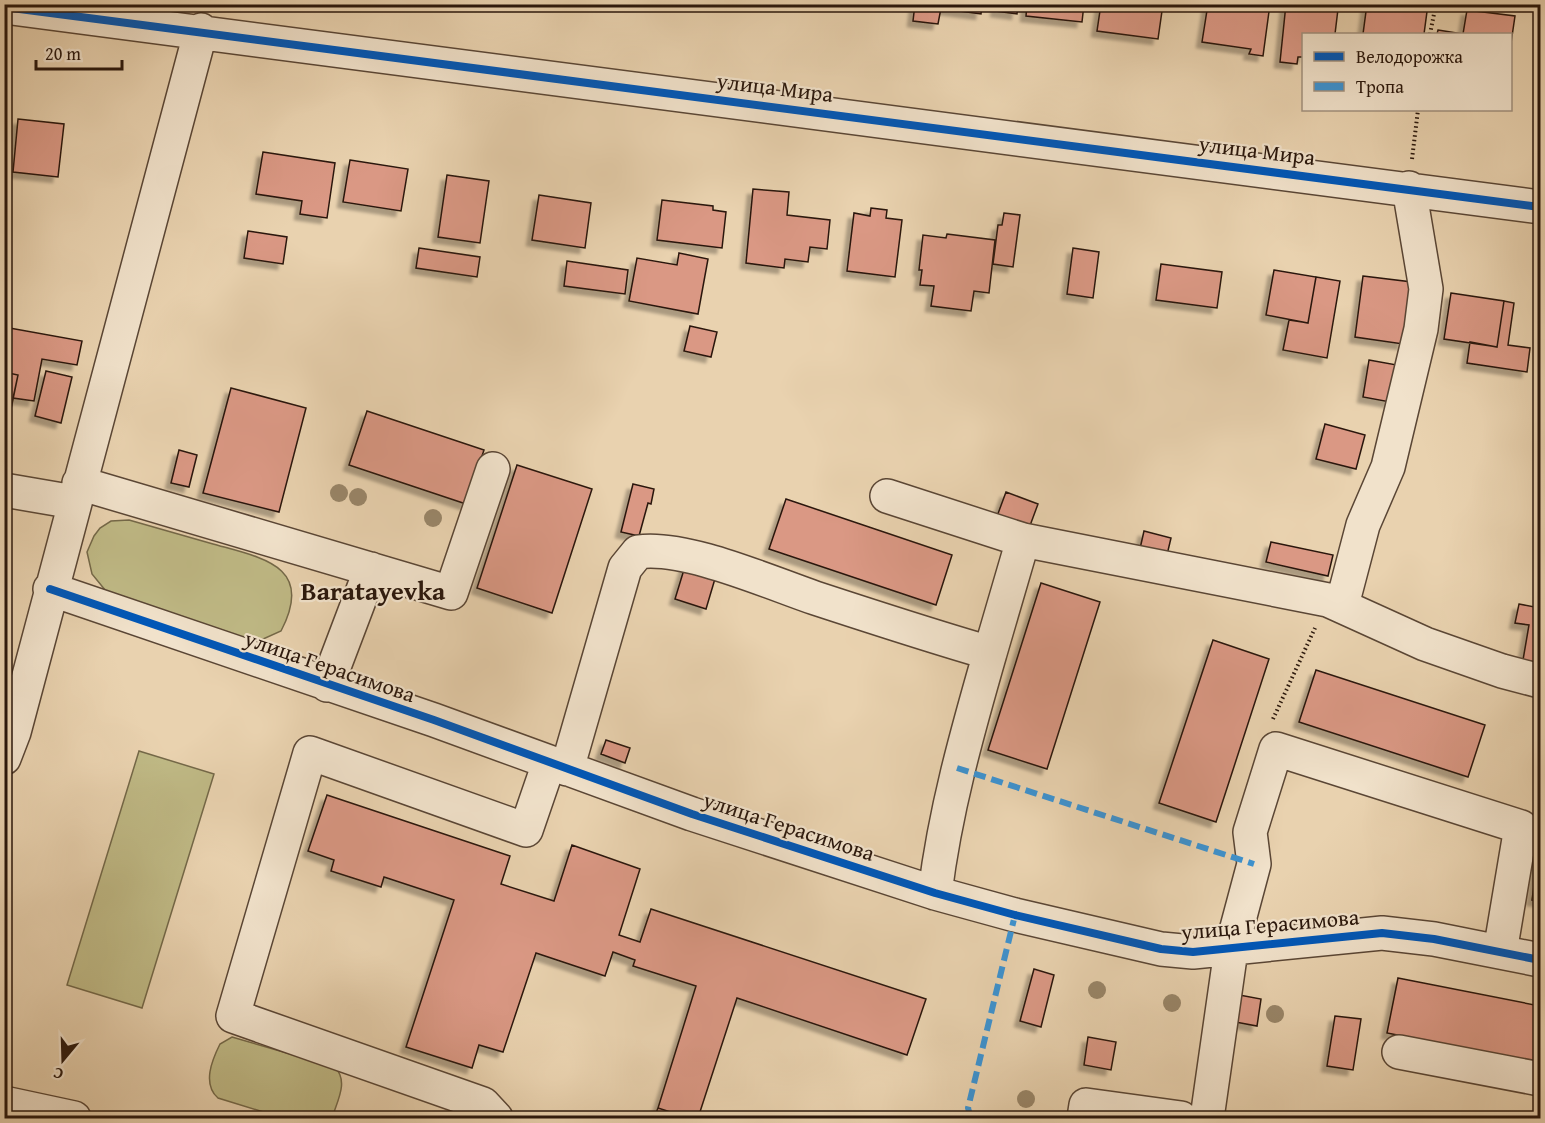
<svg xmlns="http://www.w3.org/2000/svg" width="1545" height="1123" font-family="'Gentium Book Plus',serif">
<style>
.green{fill:#bfb985;stroke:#746848;stroke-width:1.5}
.building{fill:#da9884;stroke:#2a170c;stroke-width:1.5;filter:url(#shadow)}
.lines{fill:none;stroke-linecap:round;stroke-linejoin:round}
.minor-casing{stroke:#5a4635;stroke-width:36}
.path{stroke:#2a170c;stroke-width:4;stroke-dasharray:1.5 3;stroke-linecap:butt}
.minor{stroke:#f1e2cb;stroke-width:33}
.quiet{stroke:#3c93d2;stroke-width:6;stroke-dasharray:12 6;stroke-linecap:butt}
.cycleway-casing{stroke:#f1e2cb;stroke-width:11}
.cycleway{stroke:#0057b8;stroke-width:8}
.tree{fill:#998669}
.labels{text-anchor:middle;stroke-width:4.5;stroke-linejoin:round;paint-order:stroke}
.street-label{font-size:22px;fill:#2a170c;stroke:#f1e2cb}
.quarter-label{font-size:26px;font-weight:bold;fill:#2a170c;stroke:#f1e2cb}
</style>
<defs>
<filter id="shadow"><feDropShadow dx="-5.5" dy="5.5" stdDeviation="1.5" flood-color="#0004"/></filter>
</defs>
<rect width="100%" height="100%" fill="#e9d2af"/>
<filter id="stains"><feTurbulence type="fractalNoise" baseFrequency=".00333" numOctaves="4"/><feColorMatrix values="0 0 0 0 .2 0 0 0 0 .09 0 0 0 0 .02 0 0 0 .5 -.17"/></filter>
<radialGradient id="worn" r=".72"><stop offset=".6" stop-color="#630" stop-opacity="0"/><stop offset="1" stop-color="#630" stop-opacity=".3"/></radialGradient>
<!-- green -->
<path class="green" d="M129 520C157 528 185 536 213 544 263 558 315 566 281 631L250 645 110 596 92 574 87 552 94 536 100 528 111 521Z
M139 751 214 774 142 1008 67 985Z
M232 1037 335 1067C349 1082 337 1101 332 1118H283L218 1098C202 1084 212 1060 220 1044Z"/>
<!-- building -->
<path class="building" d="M915 4 941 8 938 24 913 21Z
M930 4H982L981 14 930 7Z
M997 4H1018L1017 14 996 11Z
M1027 4H1084L1082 22 1026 16Z
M1101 4H1163L1158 39 1097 31Z
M1208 4H1270L1263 56 1249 54 1251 49 1202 42Z
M1286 4 1338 9 1335 34H1304V57H1298L1297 64 1280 62Z
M1367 4H1428L1424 34H1363Z
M1467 10 1515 16 1510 50V34H1463Z
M1438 30 1463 34H1437Z
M18 119 64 124 58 177 13 172Z
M263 152 335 163 327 218 300 214 302 201 256 194Z
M350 160 408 169 401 211 343 202Z
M447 175 489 181 480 243 438 237Z
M753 189 789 192 787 215 830 220 827 249 810 247 808 262 785 259 784 268 746 263Z
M539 195 591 203 585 248 532 240Z
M662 200 713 206V210L726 212 722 248 657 240Z
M871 208 887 210 886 218 902 220 895 277 847 271 854 213 870 216Z
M1004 213 1020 215 1013 267 993 264 998 225H1002Z
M248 231 287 237 283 264 244 258Z
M947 234 995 240 989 293 974 291 971 311 931 306 934 286 920 285 922 270H919L923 235 946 238Z
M419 248 480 257 477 277 416 268Z
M1073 248 1099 252 1093 298 1067 294Z
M679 253 708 259 698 314 629 301 637 258 677 265Z
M567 261 628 270 625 294 564 286Z
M1161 264 1222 272 1217 308 1156 300Z
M1274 270 1316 277 1308 323 1266 315Z
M1363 276 1412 282 1403 344 1355 337Z
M1316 277 1340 281 1327 358 1283 350 1289 320 1308 323Z
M1451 293 1504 301 1497 347 1444 339Z
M1504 301 1514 303 1508 345 1530 348 1527 372 1467 363 1470 342 1497 347Z
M690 326 717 332 711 357 684 351Z
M4 327 82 341 77 365 42 359 34 401 13 398 18 375 4 372Z
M1369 360 1397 365 1390 402 1363 397Z
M46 371 72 377 61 423 35 416Z
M4 372 18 375 4 443Z
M231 388 306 408 279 512 203 493Z
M367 411 484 450 466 504 349 465Z
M1325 424 1365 435 1356 469 1316 459Z
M179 450 197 455 189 487 171 483Z
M517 465 592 489 552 613 477 588Z
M633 484 654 489 651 504 648 503 639 536 621 532Z
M1006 492 1038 504 1028 531 996 519Z
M786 499 952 555 936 605 769 549Z
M1144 531 1171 538 1166 559 1139 553Z
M1271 542 1333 555 1328 576 1266 562Z
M686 563 717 572 706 609 675 599Z
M1041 583 1100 602 1047 769 988 750Z
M1519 604 1540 608V663L1523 660 1529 625 1515 623Z
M1213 640 1269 659 1216 822 1159 803Z
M1316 670 1485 725 1468 777 1299 722Z
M606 740 630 748 625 763 601 754Z
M327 795 510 856 501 884 554 901 572 845 640 869 619 935 640 942 651 909 926 999 907 1055 737 998 698 1118H689L658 1108 696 986 633 966 635 960 613 952 605 976 536 953 503 1052 479 1045 472 1068 406 1047 454 900 384 877 381 887 331 871 334 860 308 851Z
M1540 842V901L1532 900Z
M1034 969 1054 975 1041 1027 1020 1021Z
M1398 978 1540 1006V1063L1387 1033Z
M1234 994 1261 999 1257 1026 1230 1021Z
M1335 1016 1361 1019 1353 1070 1327 1066Z
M1088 1037 1116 1042 1111 1070 1084 1065Z
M658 1108 689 1118H654Z"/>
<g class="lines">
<!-- minor casing -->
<g class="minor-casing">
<path id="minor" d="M4 7 1540 207
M79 483 451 593 493 469
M4 490 74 502
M887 496 1023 540 1328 600 1425 644 1502 671 1540 681
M50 589 434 720 692 814 935 893 1015 915 1161 949 1193 952 1382 933 1434 939 1540 960
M1342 605 1363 525 1388 467 1421 329 1426 289 1409 188
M327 685 371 569
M4 758 14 732 201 30
M567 769 625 568 638 552C685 545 768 582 815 598 873 617 931 636 990 653L1023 540
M935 893C945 811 967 733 990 653
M1399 1052 1540 1079
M4 1103 74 1118
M496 1118 483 1104 233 1016 310 753 526 830 549 763
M1084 1118 1086 1105 1181 1118
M1207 1118 1231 950 1254 864 1250 832 1276 749 1521 827 1500 952"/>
</g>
<!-- path -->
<path class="path" d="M1430 34 1436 4
M1412 159 1418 110
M1273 719 1315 628"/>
<!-- minor -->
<use href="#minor" class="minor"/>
<!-- quiet -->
<path class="quiet" d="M957 768 1254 864
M971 1118 968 1108 1015 915"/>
<!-- cycleway casing -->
<g class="cycleway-casing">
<path id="cycleway" d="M4 7 1540 207
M50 589 434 720 692 814 935 893 1015 915 1161 949 1193 952 1382 933 1434 939 1540 960"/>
</g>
<!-- cycleway -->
<use href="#cycleway" class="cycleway"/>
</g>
<!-- trees -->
<g class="tree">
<circle cx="339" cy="493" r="9"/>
<circle cx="358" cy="497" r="9"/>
<circle cx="433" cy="518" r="9"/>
<circle cx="1097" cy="990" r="9"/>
<circle cx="1172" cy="1003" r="9"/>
<circle cx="1275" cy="1014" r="9"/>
<circle cx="1026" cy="1099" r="9"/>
</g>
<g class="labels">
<!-- street labels -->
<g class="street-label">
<text transform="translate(775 87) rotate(7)" y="8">улица Мира</text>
<text transform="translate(1257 150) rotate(7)" y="8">улица Мира</text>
<text transform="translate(330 666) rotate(19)" y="8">улица Герасимова</text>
<text transform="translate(789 826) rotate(18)" y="8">улица Герасимова</text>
<text transform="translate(1270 924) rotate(-5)" y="8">улица Герасимова</text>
</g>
<!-- quarter labels -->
<g class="quarter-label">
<text x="373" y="600">Baratayevka</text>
</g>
</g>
<!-- margin -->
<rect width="1545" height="1123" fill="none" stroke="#e9d2af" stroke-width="24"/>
<rect x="6" y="6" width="1533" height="1111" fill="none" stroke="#2a170c" stroke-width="3"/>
<rect x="12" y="12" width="1521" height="1099" fill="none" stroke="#2a170c" stroke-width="1.5"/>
<!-- legend -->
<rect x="1302" y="33" width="210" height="78" fill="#f1e2cb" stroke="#a1917f" stroke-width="1.5"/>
<rect x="1314" y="52" width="30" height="9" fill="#0057b8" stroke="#a1917f" stroke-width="1.5"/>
<text x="1356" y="63" font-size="18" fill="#2a170c">Велодорожка</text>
<rect x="1314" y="82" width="30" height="9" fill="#3c93d2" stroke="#a1917f" stroke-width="1.5"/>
<text x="1356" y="93" font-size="18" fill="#2a170c">Тропа</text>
<!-- north arrow -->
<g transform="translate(63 1060) rotate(199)" stroke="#f1e2cb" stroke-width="4.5" paint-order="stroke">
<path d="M0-4.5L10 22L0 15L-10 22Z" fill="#2a170c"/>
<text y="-9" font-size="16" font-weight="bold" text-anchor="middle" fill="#2a170c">С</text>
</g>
<!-- scale -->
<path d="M36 60v9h86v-9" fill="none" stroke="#2a170c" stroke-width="3"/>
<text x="45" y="60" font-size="18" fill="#2a170c" stroke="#f1e2cb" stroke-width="4.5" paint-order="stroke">20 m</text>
<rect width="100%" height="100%" filter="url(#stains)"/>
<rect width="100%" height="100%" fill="url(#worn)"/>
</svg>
